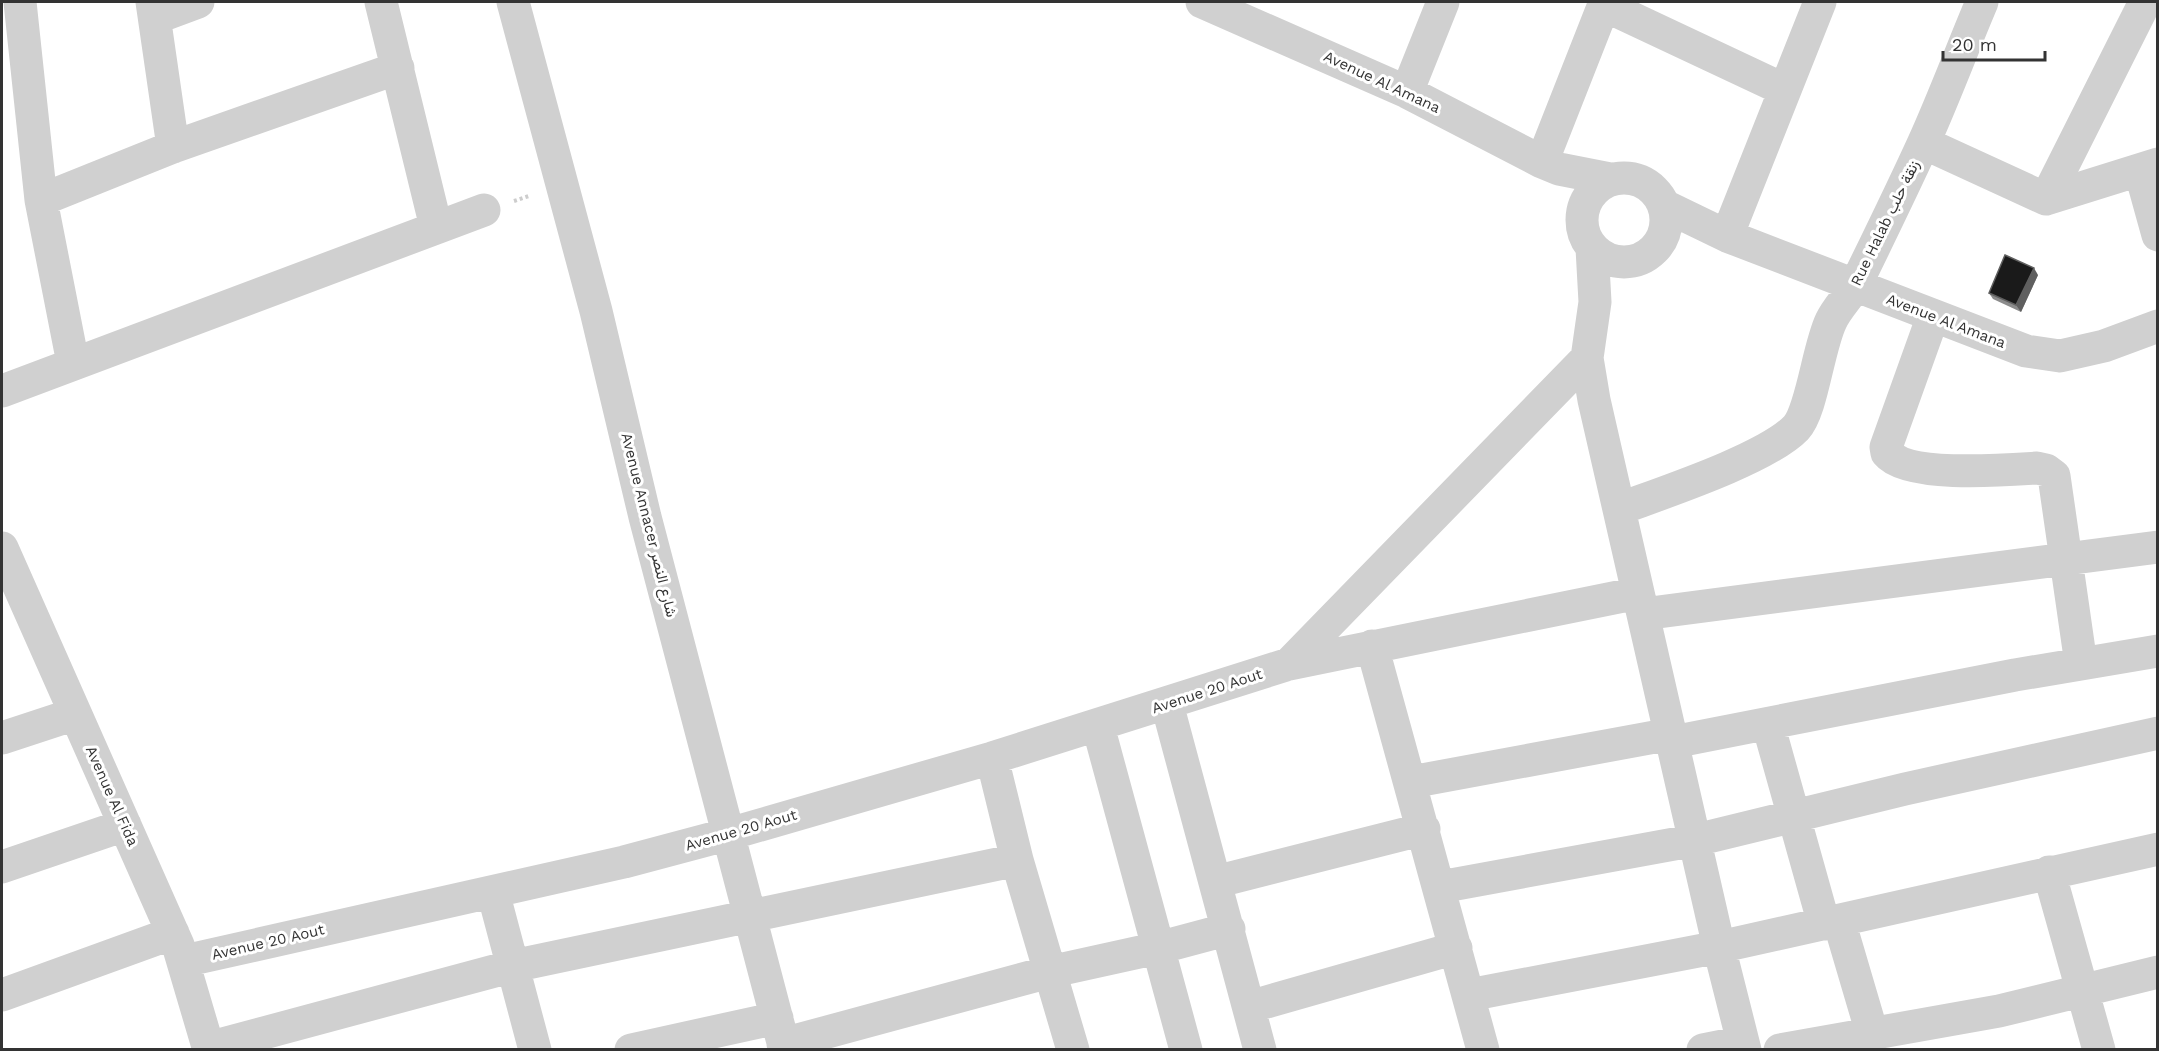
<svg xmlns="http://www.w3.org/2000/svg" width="2159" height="1051" font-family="'Work Sans',Vazirmatn,sans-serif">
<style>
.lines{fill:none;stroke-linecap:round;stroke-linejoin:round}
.path{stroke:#cdcdcd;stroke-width:4;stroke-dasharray:3 3;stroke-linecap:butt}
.street{stroke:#d0d0d0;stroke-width:33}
.wall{fill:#8c8c8c}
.shaded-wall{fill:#5f5f5f}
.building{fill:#1a1a1a;stroke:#5f5f5f;stroke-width:1.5}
.labels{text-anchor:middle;stroke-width:6;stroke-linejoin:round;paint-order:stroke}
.street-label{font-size:15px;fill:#333;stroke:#fff}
</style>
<rect width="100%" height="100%" fill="#fff"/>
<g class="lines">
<!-- path -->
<path class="path" d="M514 201 529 196"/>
<!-- street -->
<path class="street" d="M20 2 41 200 73 363
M152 2 173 147
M381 2 436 227
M513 2 596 311 645 517 785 1050
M1202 2 1407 92 1542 162 1559 169 1610 179
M1604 5 1785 90
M155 18 198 2
M1407 92 1443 2
M1924 143 2046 199 2158 164
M1542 162 1605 2
M2140 170 2158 235
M1582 220a42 42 0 1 1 84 0a42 42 0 1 1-84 0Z
M2046 199 2145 2
M41 200 173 147 398 68
M1665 206 1727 236 2026 351 2060 356 2104 346 2158 326
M1727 236 1820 2
M1933 316 1886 447 1887 453C1907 478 2006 470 2037 468L2046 470 2054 476 2081 664
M1587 358 1594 400 1719 947 1745 1050
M2 391 484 210
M1619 509C1662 493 1766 459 1796 428 1812 411 1818 348 1831 321 1838 306 1851 295 1858 280 1880 235 1902 190 1923 144 1944 98 1962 49 1982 2
M2 548 178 945 209 1050
M1643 614 2158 547
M1372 646 1483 1050
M1289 664 1587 358 1595 302 1592 248
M1167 704 1260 1050
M1768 724 1824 924
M1098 726 1186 1050
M2 738 75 714
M1673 742 2015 675 2158 651
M992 758 1017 860 1073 1050
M1411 782 1671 734
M2 867 125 825
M2049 872 2099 1050
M1215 882 1424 829
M1440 887 1696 840 1905 789 2158 733
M493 892 535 1050
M1839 921 1872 1033
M184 961 624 862 729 834 992 758 1289 664 1638 593
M2 995 173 933
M1469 995 1719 947 2158 849
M1249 1007 1456 948
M783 1044 1049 972 1158 948 1229 929
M208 1048 513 966 1017 860
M631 1050 777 1018
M1703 1050 1743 1042
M1780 1050 1999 1011 2158 972"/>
</g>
<!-- wall -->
<path class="wall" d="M2038 275 2021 312 1993 299 1989 293Z"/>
<!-- shaded-wall -->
<path class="shaded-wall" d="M2034 268 2038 275 2021 312 2016 305Z"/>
<!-- building -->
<path class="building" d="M2005 255 2034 268 2016 305 1989 293Z"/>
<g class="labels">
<!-- street labels -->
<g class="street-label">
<text transform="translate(1382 82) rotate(25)" y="5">Avenue Al Amana</text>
<text transform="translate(1885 223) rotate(-64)" y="5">Rue Halab زنقة حلب</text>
<text transform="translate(1946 321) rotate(21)" y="5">Avenue Al Amana</text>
<text transform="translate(649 525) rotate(76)" y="5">Avenue Annacer شارع النصر</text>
<text transform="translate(1207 691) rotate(-18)" y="5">Avenue 20 Aout</text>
<text transform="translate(112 796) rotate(66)" y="5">Avenue Al Fida</text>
<text transform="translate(741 830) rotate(-16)" y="5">Avenue 20 Aout</text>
<text transform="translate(268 942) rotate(-13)" y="5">Avenue 20 Aout</text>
</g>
</g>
<!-- border -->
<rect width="2159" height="1051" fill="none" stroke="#333333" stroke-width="6"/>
<!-- scale -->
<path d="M1943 51v9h102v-9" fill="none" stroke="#333333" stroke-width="3"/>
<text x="1952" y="51" font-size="18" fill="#333333" stroke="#ffffff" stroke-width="4.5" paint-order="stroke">20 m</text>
</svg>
